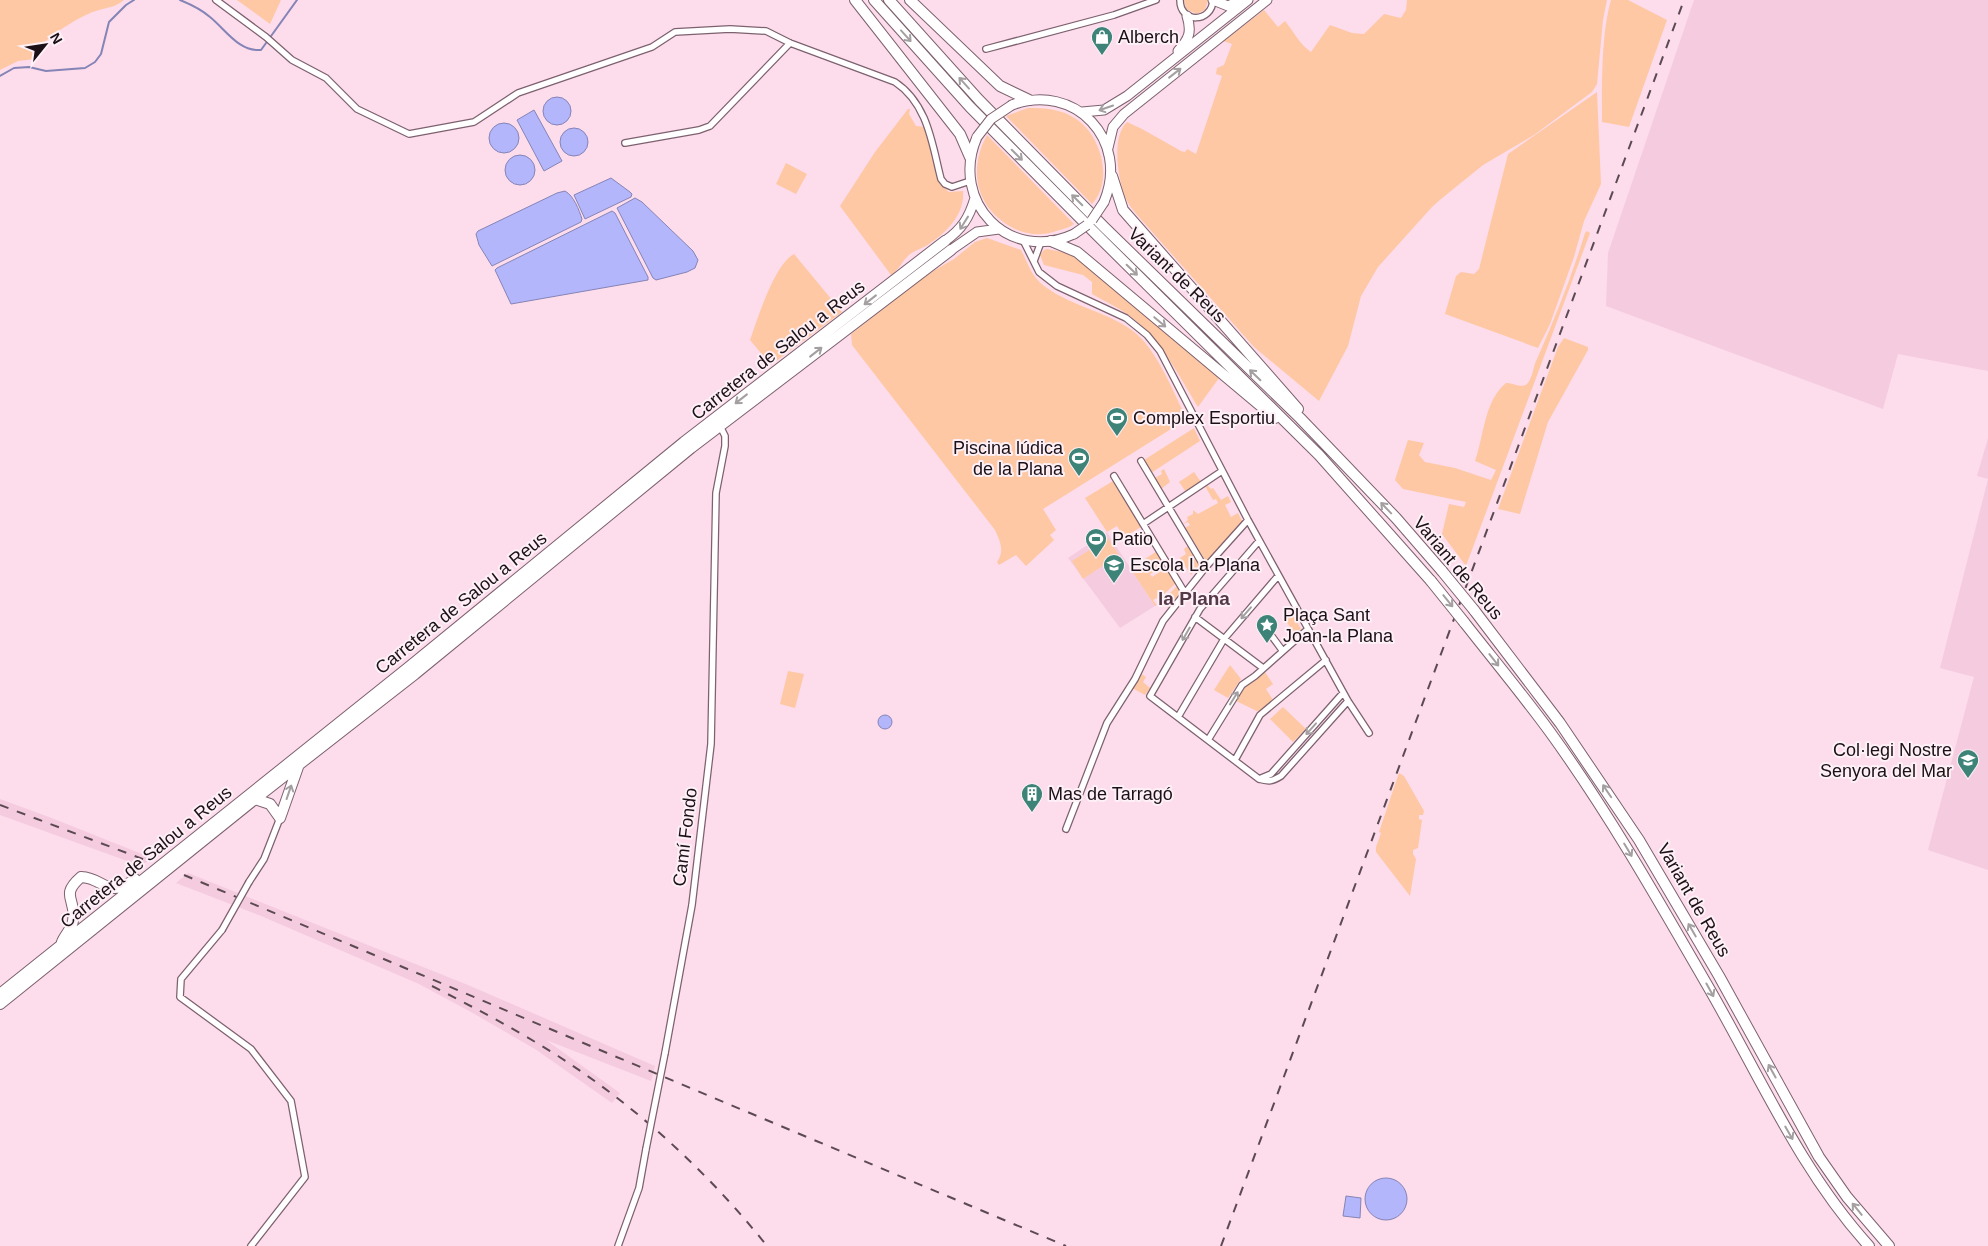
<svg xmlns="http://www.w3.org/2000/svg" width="1988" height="1246" font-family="Helvetica,sans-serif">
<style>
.built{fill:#f5ccdf}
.green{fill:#ffc8a4}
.water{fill:#b3b6fb;stroke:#8584b6}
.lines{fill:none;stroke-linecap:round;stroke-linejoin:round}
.stream{stroke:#8584b6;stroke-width:2}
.street-casing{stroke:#7d616e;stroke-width:8}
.primary-casing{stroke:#7d616e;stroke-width:11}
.highway-casing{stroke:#7d616e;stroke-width:12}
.street{stroke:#fff;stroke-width:5.5}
.primary{stroke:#fff;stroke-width:9}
.highway{stroke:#fff;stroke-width:10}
.rail{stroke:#5c4a52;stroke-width:2;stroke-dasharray:9 9;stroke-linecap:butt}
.street-bridge-casing{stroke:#7d616e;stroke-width:8;stroke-linecap:butt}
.primary-bridge-casing{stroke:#7d616e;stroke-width:11;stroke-linecap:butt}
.highway-bridge-casing{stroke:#7d616e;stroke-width:12;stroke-linecap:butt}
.street-bridge{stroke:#fff;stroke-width:5.5}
.primary-bridge{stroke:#fff;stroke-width:9}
.highway-bridge{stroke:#fff;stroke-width:10}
.oneway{stroke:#a49fa1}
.labels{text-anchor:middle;stroke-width:4;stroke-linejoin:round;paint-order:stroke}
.poi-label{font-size:18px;fill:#1b1015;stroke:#fdf0f6;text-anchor:start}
.street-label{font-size:18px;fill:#1b1015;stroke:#fdf0f6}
.neighbourhood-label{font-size:19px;font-weight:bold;fill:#533946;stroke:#fdf0f6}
</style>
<rect width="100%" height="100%" fill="#fddcec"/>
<!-- built -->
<path class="built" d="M1694 0H1988V371L1898 354 1883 409 1606 306 1608 253Z
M1988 438V870L1928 850 1974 677 1940 668 1988 479 1977 476Z
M1107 532 1155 606 1120 628 1068 558Z
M0 799 49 817 152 858 141 866 0 815Z
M188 873 468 985 655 1066 651 1081 546 1040 620 1093 612 1103 535 1049 471 1012 419 984 261 916 176 883Z"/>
<!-- green -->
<path class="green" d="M0 0H124C116 7 109 7 99 10 83 14 57 31 45 42 40 46 37 54 35 59L18 61 0 70Z
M237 0H281L270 24Z
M1184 0H1208L1205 10 1197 14 1186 9Z
M1407 0H1607L1603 20 1597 84 1592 92 1534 135 1483 165 1441 199 1432 207 1378 267 1361 296 1348 346 1319 401 1254 347 1138 216C1133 210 1128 204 1125 197 1118 179 1111 137 1127 122L1142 129 1181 151 1185 152 1187 149 1196 154 1222 76 1216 74 1217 68 1224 65 1232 44 1223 41 1264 10 1278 27 1285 21C1294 32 1300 45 1311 52L1330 25 1352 33 1364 34 1384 14 1401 18 1406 10Z
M1611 0H1628L1667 20 1629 127 1602 122C1602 87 1601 34 1611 0Z
M1597 92 1601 184 1584 221 1574 257 1550 324 1538 348 1445 314 1456 276 1461 272 1474 274 1479 269 1508 154Z
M1028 108C1045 108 1062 109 1076 119 1101 135 1114 181 1092 204L1006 116Z
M908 109H910L909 114 916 126 925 127 927 131 936 175 940 184 949 192 963 191C965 214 947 232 929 244 923 248 915 250 909 255 902 261 899 270 891 275L840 206 875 152Z
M987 135 1074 224C1069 228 1063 229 1056 231 1042 236 1029 235 1015 229 977 210 967 172 987 135Z
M786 163 807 174 796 194 776 184Z
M1587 231 1590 233 1466 566 1442 534 1449 504 1464 507 1466 502 1403 489 1395 480 1408 440 1424 443 1419 455 1425 462 1455 468 1491 480 1496 470 1475 461C1484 436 1484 401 1506 383 1512 382 1522 389 1527 384 1533 378 1533 366 1537 359 1555 318 1572 276 1585 233Z
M987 238 1021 250C1026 259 1029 269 1035 277 1056 303 1106 310 1133 331 1157 349 1173 392 1187 419L1043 509 1056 530 1050 535 1054 540 1026 566 1016 555 999 565 997 562C1005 551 1000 541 995 530L852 345 851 334 923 277 954 259 975 242Z
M1047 249 1073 254 1219 378 1198 407C1179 376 1163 343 1135 320 1122 309 1106 302 1092 294V282L1083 275 1044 265 1040 255 1044 250Z
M794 254 842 312 771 365 750 340C758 318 774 265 794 254Z
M1564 338 1588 347V350L1548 422 1520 514 1498 509 1558 347Z
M1194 428 1200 441 1151 473 1144 460Z
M1164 469 1170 482 1161 489 1155 478 1162 474 1161 471Z
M1194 472 1201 482 1186 492 1179 482Z
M1113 481 1141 527 1124 537 1117 526 1107 532 1085 498Z
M1207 485 1211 489 1213 488 1221 500 1228 496 1231 502 1225 505 1231 517 1238 513 1243 523 1207 563 1185 528 1190 525 1188 522 1183 524 1188 520 1187 517 1193 514V510L1198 514 1218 503 1216 499 1213 500 1205 486Z
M1108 538 1119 555 1083 579 1072 561Z
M1189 545 1200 564 1191 575 1180 558 1186 554 1184 549Z
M1157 551 1165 565 1150 574 1152 577 1166 568 1176 583 1162 596 1161 600 1159 597 1153 600 1157 605 1155 606 1130 568 1139 563 1142 568 1145 567 1142 561Z
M1177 586 1182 593 1172 607 1170 605 1168 608 1162 601 1164 599 1167 603 1169 601 1166 597Z
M1292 613 1301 629 1296 634 1283 618Z
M1230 665 1241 679 1228 698 1214 690Z
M788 671 804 674 795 708 780 704Z
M1265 672 1273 684 1266 689 1273 700 1259 712 1236 701 1243 689Z
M1140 673 1146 677 1143 682 1150 688 1145 695 1132 688Z
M1283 707 1306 729 1293 742 1270 719Z
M1399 773 1404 776 1424 811 1423 815H1419V819L1422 820 1418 848 1413 850V854L1416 859 1410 896 1376 852V847L1381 833 1379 832Z"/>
<!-- water -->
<path class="water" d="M543 111a14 14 0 1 1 28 0a14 14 0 1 1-28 0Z
M534 110 562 161 544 171 517 120Z
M489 138a15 15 0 1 1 30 0a15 15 0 1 1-30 0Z
M560 142a14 14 0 1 1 28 0a14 14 0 1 1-28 0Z
M505 170a15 15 0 1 1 30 0a15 15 0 1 1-30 0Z
M611 178 630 192 632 194 631 197 585 219 574 195Z
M565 191C574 196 579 210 582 219L581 222 492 266 479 245 476 234 478 231 557 193Z
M635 198 642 202 693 251 698 260 695 268 687 272 656 280 653 278 617 208Z
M612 211 615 213 648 277V280L511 304 495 270 497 268Z
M878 722a7 7 0 1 1 14 0a7 7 0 1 1-14 0Z
M1365 1199a21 21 0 1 1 42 0a21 21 0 1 1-42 0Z
M1346 1196 1361 1198 1360 1218 1343 1216Z"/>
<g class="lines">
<!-- stream -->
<path class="stream" d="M180 0C190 4 202 10 210 17 226 30 239 52 261 50L297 0
M0 76 14 68 29 67 46 71 85 68 95 62 101 54 109 22 126 5 134 0"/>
<!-- street casing -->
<g class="street-casing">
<path id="street" d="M216 0 266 37 292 60 326 78 357 109 409 134 474 122 518 93 652 47 675 32 730 29 766 31 790 43 895 82C928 104 932 144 941 179L945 184 952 187 970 181
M1180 0C1180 24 1212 23 1213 0
M986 49 1114 15 1156 0
M625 143 699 130 710 126 790 43
M1023 240 1039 272 1057 286 1126 318 1147 335 1160 351 1248 520 1348 701 1369 733
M1034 261 1041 242
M1141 461 1205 568
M1114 476 1185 593
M1143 524 1222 471
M1259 541 1200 609 1150 696 1259 779
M1195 617 1263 668
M1268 631 1282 650
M1343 693 1271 774 1259 779C1269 782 1273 781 1281 776L1348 701
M1178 717 1224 639 1278 576
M1208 740 1242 685 1255 676 1308 629
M1235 760 1260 715 1326 660
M1066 829 1107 723 1135 679 1163 621 1205 568 1248 520
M249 882 264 859 280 818
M222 930 181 979 180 997 251 1049 291 1101 305 1177 251 1246
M665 1053 692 905 711 744 716 493 725 446V436L720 426
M618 1246 639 1188 646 1149"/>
</g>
<!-- primary casing -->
<g class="primary-casing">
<path id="primary" d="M1213 0 1228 6 1241 0
M1178 51C1189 39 1192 32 1187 16
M1012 105C1075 82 1130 140 1104 202
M1082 112 1104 110 1127 96 1248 0
M977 137C949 202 1009 264 1074 234
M1108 148 1113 127 1124 114 1267 0
M945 241C962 229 969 218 975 198
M951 250 977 232 999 229"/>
</g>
<!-- highway casing -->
<g class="highway-casing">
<path id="highway" d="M855 0 960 134 970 157
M874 0 970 107 1097 235 1319 455 1431 581
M889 0 979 100 1104 227 1300 418 1396 518 1442 571
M910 0 1000 86 1029 100
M1112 176 1123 210 1298 409
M1051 241 1077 252 1275 418
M1474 610 1560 723 1639 840 1719 976 1819 1157 1847 1197 1889 1246
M1464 622C1493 659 1523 695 1550 732 1608 812 1657 898 1706 983 1758 1072 1799 1169 1869 1246
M255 799 270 804 280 818
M280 818 298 767
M62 942C65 935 72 928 73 921 77 899 59 896 81 877 105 878 107 900 135 879
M0 994 409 667 684 442 945 241
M0 1004 255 799 415 674 691 448 951 250"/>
</g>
<!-- street -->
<use href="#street" class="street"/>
<!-- primary -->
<use href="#primary" class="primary"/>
<!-- highway -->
<use href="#highway" class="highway"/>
<!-- rail -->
<path class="rail" d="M0 805 148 861
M184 875 1066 1246
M432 986C475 1008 517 1030 558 1056 637 1107 708 1172 767 1246
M1221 1246 1684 0"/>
<!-- street-bridge casing -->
<g class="street-bridge-casing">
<path id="street-bridge" d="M222 930 249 882
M646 1149 665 1053"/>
</g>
<!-- primary-bridge casing -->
<g class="primary-bridge-casing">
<path id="primary-bridge" d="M977 137 991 119 1012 105
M1092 220 1104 202
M1074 234 1087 225"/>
</g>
<!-- highway-bridge casing -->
<g class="highway-bridge-casing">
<path id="highway-bridge" d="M1442 571 1474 610
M1431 581 1464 622"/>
</g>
<!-- street-bridge -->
<use href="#street-bridge" class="street-bridge"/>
<!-- primary-bridge -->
<use href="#primary-bridge" class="primary-bridge"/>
<!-- highway-bridge -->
<use href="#highway-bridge" class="highway-bridge"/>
</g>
<!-- one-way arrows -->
<defs><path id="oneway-shaft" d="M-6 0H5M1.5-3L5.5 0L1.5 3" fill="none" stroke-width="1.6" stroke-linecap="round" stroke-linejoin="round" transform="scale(1.25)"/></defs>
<g class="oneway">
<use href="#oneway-shaft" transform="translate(906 36) rotate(48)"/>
<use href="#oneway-shaft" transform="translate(1175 73) rotate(-38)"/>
<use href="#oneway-shaft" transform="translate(964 83) rotate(-132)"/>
<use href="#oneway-shaft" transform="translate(1106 108) rotate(161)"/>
<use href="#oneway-shaft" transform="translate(1017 155) rotate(45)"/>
<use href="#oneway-shaft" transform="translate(1077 200) rotate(-135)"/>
<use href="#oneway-shaft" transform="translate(964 223) rotate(122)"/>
<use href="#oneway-shaft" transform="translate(1132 270) rotate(44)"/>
<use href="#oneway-shaft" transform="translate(870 300) rotate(142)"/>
<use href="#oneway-shaft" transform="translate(1160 322) rotate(40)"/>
<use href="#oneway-shaft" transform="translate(816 352) rotate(-38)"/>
<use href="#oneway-shaft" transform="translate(1255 375) rotate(-136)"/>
<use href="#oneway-shaft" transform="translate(741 399) rotate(142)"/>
<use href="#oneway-shaft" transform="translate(1386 508) rotate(-134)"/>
<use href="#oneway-shaft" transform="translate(1448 601) rotate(51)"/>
<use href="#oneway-shaft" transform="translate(1246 613) rotate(131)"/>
<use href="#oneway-shaft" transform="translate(1186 634) rotate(120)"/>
<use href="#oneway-shaft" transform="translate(1494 660) rotate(52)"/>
<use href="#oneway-shaft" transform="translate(1234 698) rotate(-58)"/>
<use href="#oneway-shaft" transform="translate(1311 729) rotate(132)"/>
<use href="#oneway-shaft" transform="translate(1607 791) rotate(-124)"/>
<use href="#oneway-shaft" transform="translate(289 792) rotate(-71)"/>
<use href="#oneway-shaft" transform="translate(1628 850) rotate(59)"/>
<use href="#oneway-shaft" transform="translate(1692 930) rotate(-120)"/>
<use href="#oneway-shaft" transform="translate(1710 990) rotate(61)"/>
<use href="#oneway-shaft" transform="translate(1772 1071) rotate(-119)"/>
<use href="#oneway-shaft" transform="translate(1789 1133) rotate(60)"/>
<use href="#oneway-shaft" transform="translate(1857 1209) rotate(-129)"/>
</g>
<!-- icons -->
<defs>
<g id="shop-pin" transform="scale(1.125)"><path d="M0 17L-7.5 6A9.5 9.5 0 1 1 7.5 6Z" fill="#3e8378" stroke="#fdf0f6"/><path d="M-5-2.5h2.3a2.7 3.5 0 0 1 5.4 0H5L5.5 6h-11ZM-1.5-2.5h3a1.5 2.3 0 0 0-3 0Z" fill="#fff"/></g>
<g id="stadium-pin" transform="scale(1.125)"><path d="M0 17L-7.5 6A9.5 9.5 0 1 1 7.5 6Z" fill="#3e8378" stroke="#fdf0f6"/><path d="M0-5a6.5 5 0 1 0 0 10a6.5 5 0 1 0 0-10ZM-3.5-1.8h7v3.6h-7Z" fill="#fff"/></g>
<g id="school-pin" transform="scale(1.125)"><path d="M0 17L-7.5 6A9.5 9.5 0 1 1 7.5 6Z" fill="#3e8378" stroke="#fdf0f6"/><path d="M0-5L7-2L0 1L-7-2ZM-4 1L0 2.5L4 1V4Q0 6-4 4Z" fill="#fff"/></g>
<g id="sight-pin" transform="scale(1.125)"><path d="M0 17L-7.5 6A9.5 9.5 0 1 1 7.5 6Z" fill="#3e8378" stroke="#fdf0f6"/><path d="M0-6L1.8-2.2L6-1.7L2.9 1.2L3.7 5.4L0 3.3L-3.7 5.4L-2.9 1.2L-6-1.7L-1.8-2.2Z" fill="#fff"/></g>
<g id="building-pin" transform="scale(1.125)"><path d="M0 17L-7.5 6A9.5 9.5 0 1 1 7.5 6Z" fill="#3e8378" stroke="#fdf0f6"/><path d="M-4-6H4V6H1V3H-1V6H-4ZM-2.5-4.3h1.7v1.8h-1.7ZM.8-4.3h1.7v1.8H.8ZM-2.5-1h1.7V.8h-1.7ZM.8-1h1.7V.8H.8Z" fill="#fff"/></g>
</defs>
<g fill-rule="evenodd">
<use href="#shop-pin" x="1102" y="37"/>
<use href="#stadium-pin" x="1117" y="418"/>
<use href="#stadium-pin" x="1079" y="458"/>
<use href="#stadium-pin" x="1096" y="539"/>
<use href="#school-pin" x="1114" y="565"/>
<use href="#sight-pin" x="1267" y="625"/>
<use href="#school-pin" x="1968" y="760"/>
<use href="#building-pin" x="1032" y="794"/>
</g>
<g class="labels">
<!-- poi labels -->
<g class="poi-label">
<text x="1118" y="43">Alberch</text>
<text x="1133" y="424">Complex Esportiu</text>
<text x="1063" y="454" text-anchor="end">Piscina lúdica<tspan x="1063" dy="21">de la Plana</tspan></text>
<text x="1112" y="545">Patio</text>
<text x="1130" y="571">Escola La Plana</text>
<text x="1283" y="621">Plaça Sant<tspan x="1283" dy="21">Joan-la Plana</tspan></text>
<text x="1952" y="756" text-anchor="end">Col·legi Nostre<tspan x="1952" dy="21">Senyora del Mar</tspan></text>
<text x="1048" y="800">Mas de Tarragó</text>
</g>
<!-- street labels -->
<g class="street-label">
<text transform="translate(1177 275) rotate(44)" y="6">Variant de Reus</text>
<text transform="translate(778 350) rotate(-38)" y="6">Carretera de Salou a Reus</text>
<text transform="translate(1458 568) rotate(50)" y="6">Variant de Reus</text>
<text transform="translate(461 603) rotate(-39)" y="6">Carretera de Salou a Reus</text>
<text transform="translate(685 837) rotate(-83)" y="6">Camí Fondo</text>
<text transform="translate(146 857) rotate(-39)" y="6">Carretera de Salou a Reus</text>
<text transform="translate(1694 900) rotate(60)" y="6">Variant de Reus</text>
</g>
<!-- neighbourhood labels -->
<g class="neighbourhood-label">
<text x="1194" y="605">la Plana</text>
</g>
</g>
<!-- north arrow -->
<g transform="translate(45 45) rotate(60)" stroke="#fdf0f6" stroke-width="4" paint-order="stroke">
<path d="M0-4L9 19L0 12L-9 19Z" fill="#1b1015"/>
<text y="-8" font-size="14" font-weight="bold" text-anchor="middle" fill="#1b1015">N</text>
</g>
</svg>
